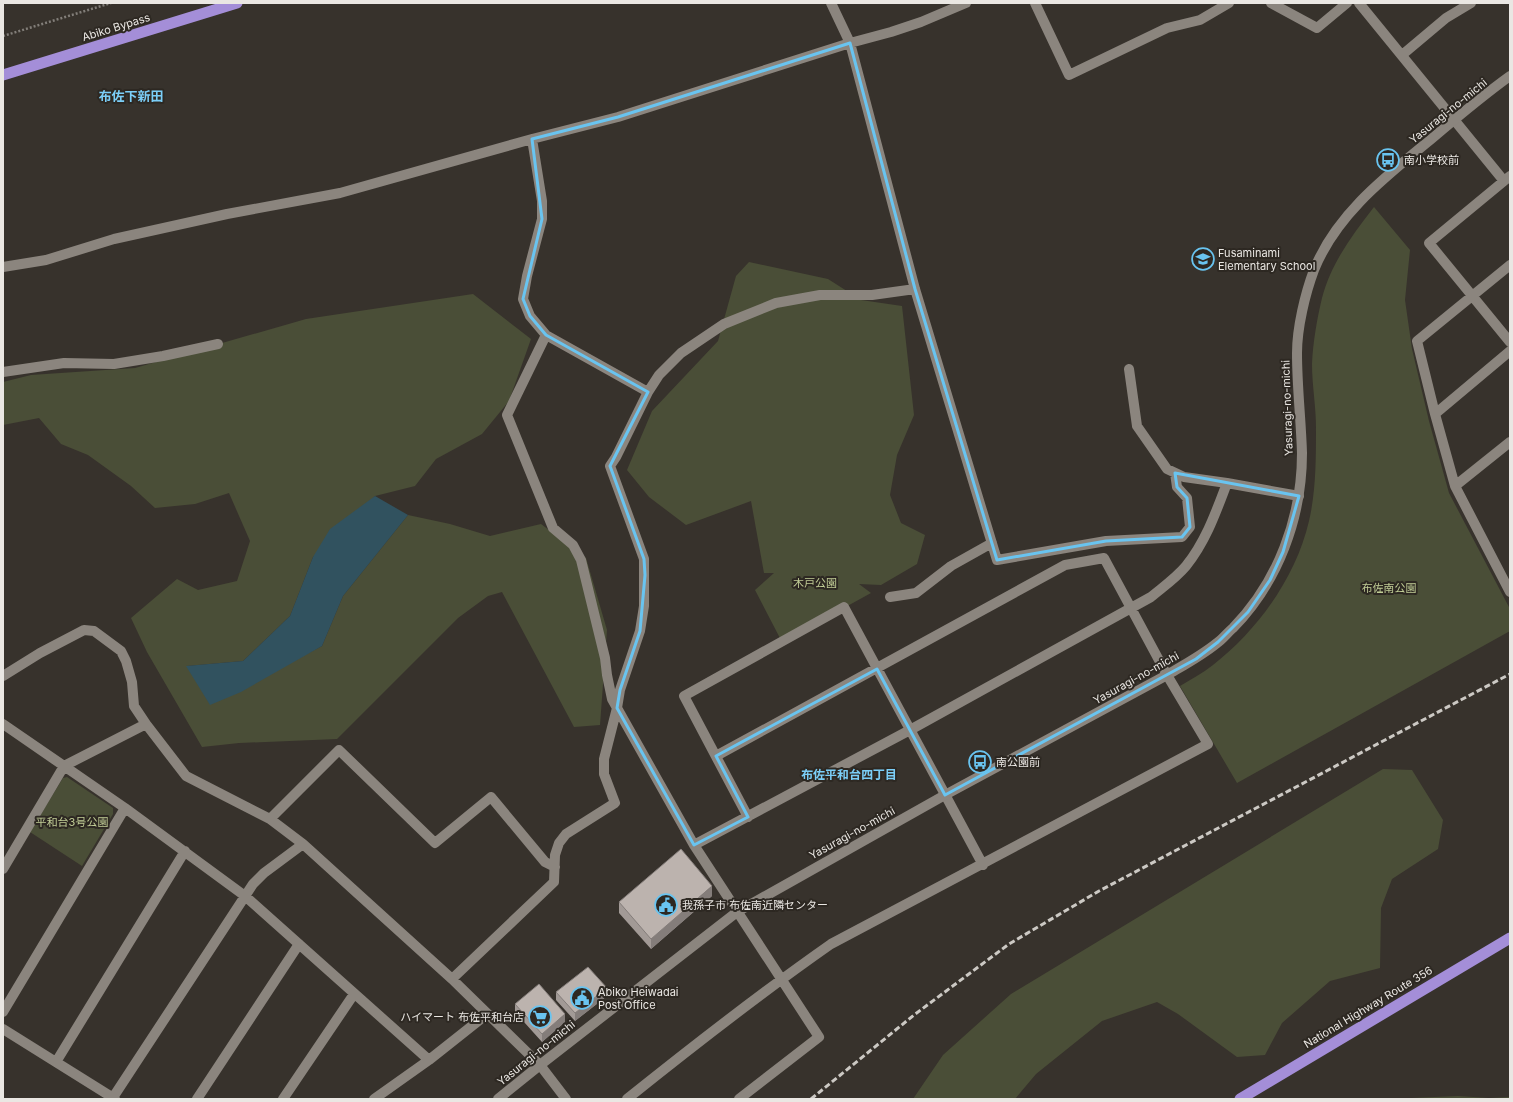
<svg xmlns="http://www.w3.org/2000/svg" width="1513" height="1102" font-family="Inter,'Noto Sans JP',sans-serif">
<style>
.green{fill:#4a4e37}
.water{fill:#31525f}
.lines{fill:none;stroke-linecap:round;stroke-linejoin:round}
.path{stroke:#827e79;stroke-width:2.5;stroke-dasharray:2 2;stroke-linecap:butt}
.minor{stroke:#8b857e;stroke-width:10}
.tertiary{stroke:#8b857e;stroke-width:10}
.trunk{stroke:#a48ed8;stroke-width:11}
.rail{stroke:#ccc9c4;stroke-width:3;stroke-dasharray:6 3;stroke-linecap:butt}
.wall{fill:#a29a96}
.shaded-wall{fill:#847d7a}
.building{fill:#bcb3ae;stroke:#847d7a}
.marked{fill:none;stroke:#69c4f0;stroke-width:3;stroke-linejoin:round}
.labels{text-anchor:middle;stroke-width:4;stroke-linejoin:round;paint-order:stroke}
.street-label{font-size:11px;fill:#eae7e3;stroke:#2d2822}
.poi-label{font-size:11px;fill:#eae7e3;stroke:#2d2822;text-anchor:start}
.park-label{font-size:11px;fill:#c1cd96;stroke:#2d2822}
.neighbourhood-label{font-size:12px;font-weight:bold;fill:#7bcef7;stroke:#2d2822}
.quarter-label{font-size:13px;font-weight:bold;fill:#7bcef7;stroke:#2d2822}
</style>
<rect width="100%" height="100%" fill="#37322c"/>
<!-- green -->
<path class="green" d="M1374 207 1410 250 1405 300 1412 349 1429 421 1449 493 1510 609V631L1237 783 1180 686C1191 679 1203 673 1213 665 1258 630 1296 577 1309 521 1316 491 1316 459 1316 428 1316 407 1312 385 1312 364 1313 342 1317 319 1322 298 1331 263 1353 234 1374 207Z
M749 262 828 279 861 300 902 306 914 415 897 455 890 495 901 523 925 535 917 564 881 585 859 584 871 593 782 642 755 590 774 573H764L751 501 686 525 649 497 627 470 652 411 718 341 736 276Z
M473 294 531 339 509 401 482 434 436 459 415 486 375 496 313 557 290 616 243 661 187 666 210 704 322 646 343 596 408 515 450 524 490 536 541 524 586 558 607 630 600 725 574 727 502 592 488 596 458 618 337 739 239 743 202 747 147 652 131 618 177 579 198 590 237 581 250 541 229 493 195 504 155 508 131 486 88 455 61 444 39 418 3 425V382L31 375 135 368 306 319Z
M1383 769 1412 770 1443 820 1438 849 1392 879 1381 908 1380 968 1330 981 1282 1023 1265 1055 1237 1057 1178 1014 1157 1002 1102 1021 1036 1074 1015 1099H913L943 1055 1011 994Z
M67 777 113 808V814L82 866 30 832 63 778Z
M1458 1096 1489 1098 1510 1097V1099H1409L1411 1098Z"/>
<!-- water -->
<path class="water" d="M375 496 408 515 343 596 322 646 241 692 210 705 186 666 243 661 290 616 313 557 330 529Z"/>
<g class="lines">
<!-- path -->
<path class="path" d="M3 36 111 3"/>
<!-- minor -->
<path class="minor" d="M831 3 850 43 915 289 997 560 1106 541 1182 537 1190 527 1187 498 1177 487 1175 473
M1035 3 1069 75 1167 28 1200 20 1229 3
M1271 3 1317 28 1347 3
M1359 3 1504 181
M1402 55 1446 18 1471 3
M532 139 542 201V219L527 276 523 299 530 316 546 335 648 392
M1510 176 1429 243 1510 342
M1510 265 1417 341 1435 414 1455 486 1510 592
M3 267 46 260 114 239 227 214 340 193 532 139 618 117 850 43 891 32 921 22 966 3
M546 335 507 415 553 528 573 545 581 560 605 658 607 675 612 699 694 845 819 1037 739 1099
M1129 369 1137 426 1167 469 1184 477 1227 483
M3 372 64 363 114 364 163 356 218 344
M1435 414 1510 351
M1455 486 1510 442
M890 597 916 593 951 566 992 543
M3 676 40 653 84 630 94 631 121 651 126 661 132 682 134 706 146 724 186 776 270 819 303 844 452 979 540 1065 566 1099
M3 724 125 808 245 896 429 1060
M748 817 684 696 844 607 983 865
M270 819 339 750 435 843 491 797 545 862 555 867
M694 845 910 730 1151 597C1163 587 1176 578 1186 566 1206 541 1216 512 1227 483L1299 496
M3 869 64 766 146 724
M452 979 554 882 555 855 559 843 566 834 615 803 604 774V759L617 708 620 690 640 631 644 606V559L610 466 616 457 648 392 659 375 681 353 724 324 776 303 820 295H872L915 289
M3 1012 125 808
M3 1029 115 1099
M56 1062 185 851
M112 1099 253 884 264 873 303 844
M197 1099 299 944
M283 1099 354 994
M374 1099 429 1060 487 1014
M627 1099C693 1046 761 993 831 944L1208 744 1167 675 1104 558 1065 565 716 756"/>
<!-- tertiary -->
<path class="tertiary" d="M498 1099 540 1065 737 912 945 795 1167 675C1184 665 1201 656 1217 643 1223 639 1227 633 1233 628 1278 582 1302 518 1302 453 1301 420 1297 387 1297 353 1297 328 1305 294 1314 270 1336 215 1385 177 1429 141 1455 119 1482 96 1510 76"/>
<!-- trunk -->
<path class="trunk" d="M3 75 237 3
M1240 1099 1510 938"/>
<!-- rail -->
<path class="rail" d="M811 1099 914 1015 1009 944 1099 891 1510 674"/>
</g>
<!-- wall -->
<path class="wall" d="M712 896 651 949 619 913V902Z
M556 992 607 996 575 1021 556 1000Z
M515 1004 565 1022 542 1042 515 1012Z"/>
<!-- shaded-wall -->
<path class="shaded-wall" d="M712 886V896L651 949V939Z
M607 988V996L575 1021V1013Z
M565 1014V1022L542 1042V1034Z"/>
<!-- building -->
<path class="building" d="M681 849 712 886 651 939 619 902Z
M588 967 607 988 575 1013 556 992Z
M539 984 565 1014 542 1034 515 1004Z"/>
<!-- marked area -->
<path class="marked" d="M850 43 915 289 997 560 1106 541 1182 537 1190 527 1187 498 1177 487 1175 473 1299 496 1283 552 1270 580 1248 612 1218 642 1196 659 945 795 877 669 716 756 748 817 694 845 617 708 620 690 640 631 645 575 644 559 610 466 648 392 546 335 530 316 523 299 542 219 532 139 618 117Z"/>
<!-- icons -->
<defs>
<g id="bus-ring" transform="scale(1.15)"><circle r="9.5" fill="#2d2822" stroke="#69c4f0" stroke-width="1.5"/><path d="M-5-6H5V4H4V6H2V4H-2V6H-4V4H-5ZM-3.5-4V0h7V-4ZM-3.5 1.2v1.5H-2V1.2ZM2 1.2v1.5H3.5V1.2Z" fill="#69c4f0"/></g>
<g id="school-ring" transform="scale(1.15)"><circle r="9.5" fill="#2d2822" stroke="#69c4f0" stroke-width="1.5"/><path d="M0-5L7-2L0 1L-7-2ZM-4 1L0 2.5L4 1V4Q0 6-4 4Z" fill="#69c4f0"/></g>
<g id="civic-ring" transform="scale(1.15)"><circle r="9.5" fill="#2d2822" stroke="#69c4f0" stroke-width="1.5"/><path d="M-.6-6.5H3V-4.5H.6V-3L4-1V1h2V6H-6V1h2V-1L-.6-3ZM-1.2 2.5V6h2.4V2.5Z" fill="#69c4f0"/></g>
<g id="supermarket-ring" transform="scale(1.15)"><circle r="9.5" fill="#2d2822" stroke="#69c4f0" stroke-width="1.5"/><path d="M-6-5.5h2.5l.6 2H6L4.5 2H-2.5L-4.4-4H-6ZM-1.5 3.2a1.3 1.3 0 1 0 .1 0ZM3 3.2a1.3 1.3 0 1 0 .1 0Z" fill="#69c4f0"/></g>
</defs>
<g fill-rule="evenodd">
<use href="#bus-ring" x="1388" y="160"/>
<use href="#school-ring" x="1203" y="259"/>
<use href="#bus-ring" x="980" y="762"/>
<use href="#civic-ring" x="666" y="905"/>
<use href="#civic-ring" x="582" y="998"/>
<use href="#supermarket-ring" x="540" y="1017"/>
</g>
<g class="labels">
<!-- street labels -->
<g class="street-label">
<text transform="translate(116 27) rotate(-17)" y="4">Abiko Bypass</text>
<text transform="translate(1448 111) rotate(-39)" y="4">Yasuragi-no-michi</text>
<text transform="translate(1287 408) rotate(-92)" y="4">Yasuragi-no-michi</text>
<text transform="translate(1136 678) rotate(-29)" y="4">Yasuragi-no-michi</text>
<text transform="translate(852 833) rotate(-29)" y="4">Yasuragi-no-michi</text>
<text transform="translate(1368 1007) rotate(-31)" y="4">National Highway Route 356</text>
<text transform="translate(536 1053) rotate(-39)" y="4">Yasuragi-no-michi</text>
</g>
<!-- poi labels -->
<g class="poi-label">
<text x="1404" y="164">南小学校前</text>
<text x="1218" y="257">Fusaminami<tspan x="1218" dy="13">Elementary School</tspan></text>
<text x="996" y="766">南公園前</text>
<text x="682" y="909">我孫子市 布佐南近隣センター</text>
<text x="598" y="996">Abiko Heiwadai<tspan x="598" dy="13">Post Office</tspan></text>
<text x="524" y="1021" text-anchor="end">ハイマート 布佐平和台店</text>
</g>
<!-- park labels -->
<g class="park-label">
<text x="815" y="587">木戸公園</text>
<text x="1389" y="592">布佐南公園</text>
<text x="72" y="826">平和台3号公園</text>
</g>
<!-- neighbourhood labels -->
<g class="neighbourhood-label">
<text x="849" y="779">布佐平和台四丁目</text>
</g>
<!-- quarter labels -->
<g class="quarter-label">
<text x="131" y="101">布佐下新田</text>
</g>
</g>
<!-- border -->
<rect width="1513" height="1102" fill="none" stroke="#eae7e3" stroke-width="8"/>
</svg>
